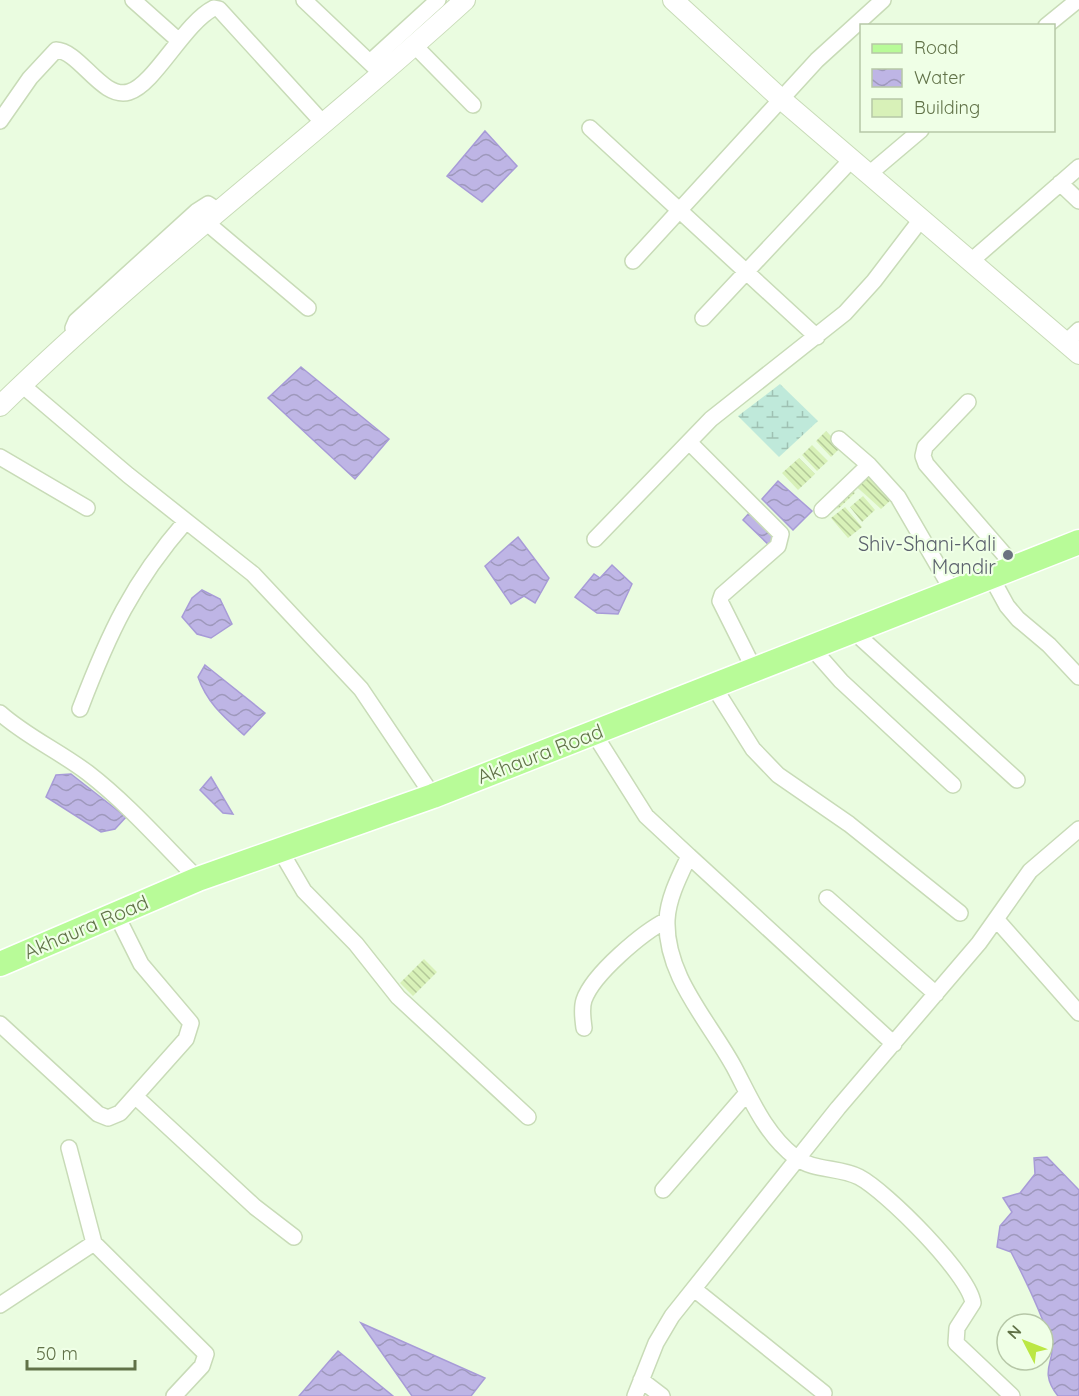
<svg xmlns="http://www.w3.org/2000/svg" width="1079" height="1396" font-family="Quicksand,sans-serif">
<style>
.wetland{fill:url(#wetland-marsh)}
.water{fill:url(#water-waves);stroke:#a79bd7;stroke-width:1.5}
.building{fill:url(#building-back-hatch)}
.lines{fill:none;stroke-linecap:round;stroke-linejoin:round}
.minor-casing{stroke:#c8dbb7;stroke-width:18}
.tertiary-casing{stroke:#c8dbb7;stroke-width:22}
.primary-casing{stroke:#fff;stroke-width:27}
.minor{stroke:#fff;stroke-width:15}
.tertiary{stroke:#fff;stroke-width:20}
.primary{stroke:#b8fb98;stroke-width:24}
.worship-dot{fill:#6b7280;stroke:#efffe6;stroke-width:2}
.labels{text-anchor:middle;stroke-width:4.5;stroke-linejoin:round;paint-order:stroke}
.worship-label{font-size:20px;fill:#5b616d;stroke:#efffe6;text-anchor:end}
.street-label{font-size:20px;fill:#617248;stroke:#efffe6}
</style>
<defs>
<pattern id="wetland-marsh" width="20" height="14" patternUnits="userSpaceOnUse" patternTransform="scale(1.5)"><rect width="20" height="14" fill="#bfe9da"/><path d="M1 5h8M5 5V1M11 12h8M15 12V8" fill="none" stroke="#9fc1b3"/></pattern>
<pattern id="water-waves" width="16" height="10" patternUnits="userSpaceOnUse" patternTransform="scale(1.5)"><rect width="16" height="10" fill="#beb5e5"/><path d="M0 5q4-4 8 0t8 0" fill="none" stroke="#9e98bc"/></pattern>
<pattern id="building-back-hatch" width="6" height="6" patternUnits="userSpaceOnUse" patternTransform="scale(1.5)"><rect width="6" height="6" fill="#d8f1b8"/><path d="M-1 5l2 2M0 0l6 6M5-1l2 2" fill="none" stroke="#b3c898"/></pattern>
</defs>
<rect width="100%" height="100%" fill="#eafce0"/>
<!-- wetland -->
<path class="wetland" d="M780 384 818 421 779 457 738 416Z"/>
<!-- water -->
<path class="water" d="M485 131 517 166 482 202 447 176Z
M301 367 389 439 355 479 268 398Z
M778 481 812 511 793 530 762 499Z
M758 503 789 534 774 550 743 520Z
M518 537 549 578 535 603 524 596 511 604 485 566Z
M612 565 632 584 618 614 597 613 575 597 594 574 600 578Z
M202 590 220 599 232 624 211 638 197 634 182 617 192 598Z
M205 665 265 713 244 735C224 717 207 703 198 677Z
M71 774 126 817 115 829 101 832 46 797 56 775Z
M211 777 233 814 223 813 200 790Z
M1047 1157 1079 1190V1396H1058C1037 1370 1057 1360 1051 1343 1041 1312 1026 1281 1011 1252L997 1247 1000 1226 1012 1212 1003 1198 1020 1193 1035 1174 1034 1158Z
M361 1323 485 1378 471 1396H412Z
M338 1351 393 1396H299Z"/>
<!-- building -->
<path class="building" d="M826 431 841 447 831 457 816 441Z
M812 445 828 461 817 471 802 455Z
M799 458 815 474 798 490 782 473Z
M868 476 892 499 881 509 857 487Z
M851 487 855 493 838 509 833 504Z
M863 496 875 510 862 522 850 507Z
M845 507 862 527 848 538 831 518Z
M424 959 437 972 413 996 400 983Z"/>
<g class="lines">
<!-- minor casing -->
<g class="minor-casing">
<path id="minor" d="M133 0 178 40
M304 0 383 75
M1046 26 1078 0
M415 46 473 105
M370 62 438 0
M0 121 30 78 56 50C80 51 102 100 129 92 155 84 184 23 214 8L219 9 324 124
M590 128 817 337
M869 174 921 130
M1060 183 1079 201
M207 223 308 308
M633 261 817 60 883 0
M971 261 1079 167
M703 318 852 159
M77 336 73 328 76 321 197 211 208 204 220 212
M1066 342 1079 330
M22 385 128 475 253 574 361 689 433 796
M968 402 925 447 923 456 926 464 1016 568
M839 439 869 465 898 497 952 590
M689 442 781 534 778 546 722 595 720 601 755 671
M0 457 87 508
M822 510 869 465
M595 539 711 419 845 313 874 281 922 218
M990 575 1007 606 1018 619 1049 645 1079 677
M852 630 1017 780
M812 648 841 681 953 785
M714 687 753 749 778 775 849 824 960 913
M80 709C109 633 132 583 186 521
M0 713C27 737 59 751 88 773 128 804 162 843 198 879
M593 732 646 816 689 856C680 875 668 898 667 920 665 976 709 1021 734 1067 751 1099 765 1134 795 1157 813 1171 839 1167 859 1177 886 1191 969 1274 973 1303L957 1328 956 1343 1012 1396
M280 850 304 891 356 944 398 997 528 1117
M689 856 894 1044
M827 898 936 994
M996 919 1079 1013
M0 1024 98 1114 108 1118 120 1113 186 1039 191 1023 141 964 116 914
M584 1028C583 1019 581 1009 584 1000 593 974 643 932 667 920
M136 1097 255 1207 294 1237
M69 1148 94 1243 206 1354 202 1366 174 1396
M663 1190 747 1093
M694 1289 824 1393
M0 1305 94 1243
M641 1380 662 1396
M635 1396 656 1343 672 1316 838 1108 979 943 1030 871 1079 829"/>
</g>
<!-- tertiary casing -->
<g class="tertiary-casing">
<path id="tertiary" d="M673 0 781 99 1079 354
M0 406C147 262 313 139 465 0"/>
</g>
<!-- primary casing -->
<g class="primary-casing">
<path id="primary" d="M0 964 198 879 433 796 1079 542"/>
</g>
<!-- minor -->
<use href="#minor" class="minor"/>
<!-- tertiary -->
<use href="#tertiary" class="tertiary"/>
<!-- primary -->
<use href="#primary" class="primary"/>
</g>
<!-- markers -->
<circle class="worship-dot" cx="1008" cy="555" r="6"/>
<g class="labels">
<!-- worship labels -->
<g class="worship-label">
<text x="996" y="551">Shiv-Shani-Kali<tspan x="996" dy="23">Mandir</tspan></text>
</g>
<!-- street labels -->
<g class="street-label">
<text transform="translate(540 754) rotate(-21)" y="7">Akhaura Road</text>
<text transform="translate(86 927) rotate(-23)" y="7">Akhaura Road</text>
</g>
</g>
<!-- legend -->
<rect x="860" y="24" width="195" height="108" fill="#efffe6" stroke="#b6c7a7" stroke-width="1.5"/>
<rect x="872" y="44" width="30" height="9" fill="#b8fb98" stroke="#b6c7a7" stroke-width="1.5"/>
<text x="914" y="54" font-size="18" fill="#617248">Road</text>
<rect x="872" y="69" width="30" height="18" fill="url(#water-waves)" stroke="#b6c7a7" stroke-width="1.5"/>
<text x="914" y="84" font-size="18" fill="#617248">Water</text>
<rect x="872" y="99" width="30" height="18" fill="#d8f1b8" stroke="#b6c7a7" stroke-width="1.5"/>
<text x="914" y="114" font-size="18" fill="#617248">Building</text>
<!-- north arrow -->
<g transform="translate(1025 1342) rotate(312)"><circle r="28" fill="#efffe6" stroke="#b6c7a7" stroke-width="1.5"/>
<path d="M0-4.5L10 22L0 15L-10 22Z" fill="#bbe744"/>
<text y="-9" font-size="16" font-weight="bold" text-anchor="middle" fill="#617248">N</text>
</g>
<!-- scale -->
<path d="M27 1360v9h108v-9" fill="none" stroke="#617248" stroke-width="3"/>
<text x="36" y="1360" font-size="18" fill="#617248" stroke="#efffe6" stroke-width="4.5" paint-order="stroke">50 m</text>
</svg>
